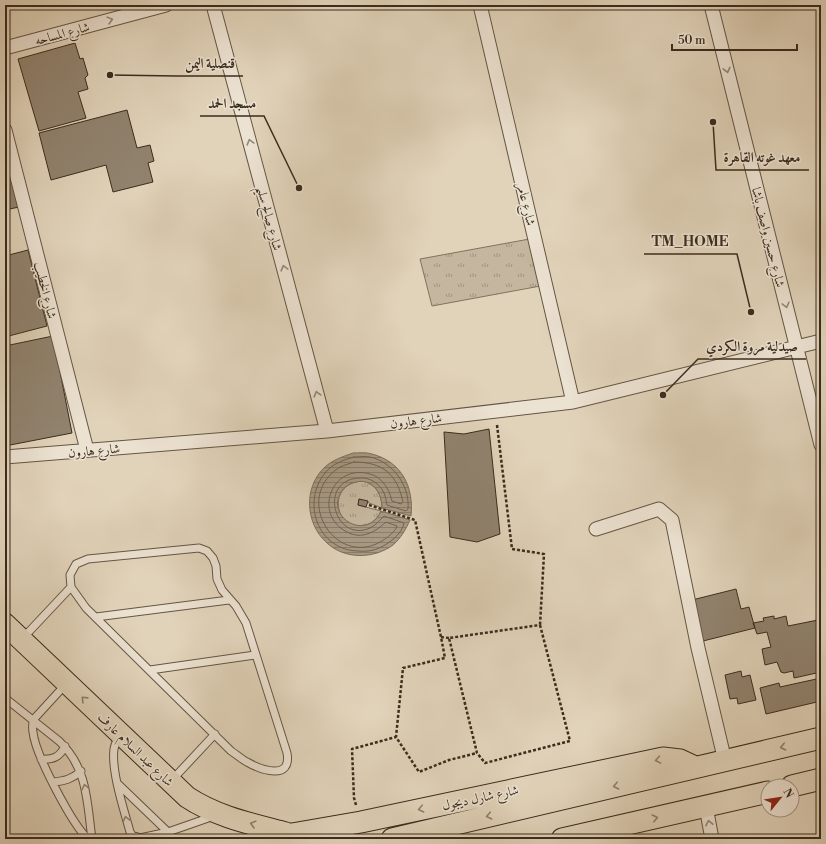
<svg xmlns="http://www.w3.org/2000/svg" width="826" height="844" font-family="'Libre Bodoni',Amiri,serif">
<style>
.grass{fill:url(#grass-tufts);stroke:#80725e}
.water{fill:url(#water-rules);stroke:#7c6e5b}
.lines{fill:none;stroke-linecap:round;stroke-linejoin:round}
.shore{stroke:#716351;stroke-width:1}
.building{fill:#91836f;stroke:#3a2c1d}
.lane-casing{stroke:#645644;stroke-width:9}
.street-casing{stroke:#645644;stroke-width:15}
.primary-casing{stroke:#3a2c1d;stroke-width:23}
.path{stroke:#3a2c1d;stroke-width:2.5;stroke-dasharray:3 2;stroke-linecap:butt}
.lane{stroke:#ece2d2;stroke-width:7}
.street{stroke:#ece2d2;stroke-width:13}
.primary{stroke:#e1d3ba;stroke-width:21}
.oneway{stroke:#938778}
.oneway2{stroke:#8e806c}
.labels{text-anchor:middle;stroke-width:3;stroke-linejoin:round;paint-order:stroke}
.street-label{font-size:13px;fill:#3a2c1d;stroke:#ece2d2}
.leader{fill:none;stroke:#3a2c1d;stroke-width:1.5}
.callout-dot{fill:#3a2c1d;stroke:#ece2d2;stroke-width:1.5}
.callout-label{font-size:14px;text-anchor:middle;font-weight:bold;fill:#3a2c1d;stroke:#ece2d2;stroke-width:3;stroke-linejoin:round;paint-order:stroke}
</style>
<defs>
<pattern id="grass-tufts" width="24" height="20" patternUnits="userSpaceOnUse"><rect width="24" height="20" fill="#c5b79f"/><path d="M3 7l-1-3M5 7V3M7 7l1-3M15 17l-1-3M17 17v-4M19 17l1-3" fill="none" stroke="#a19581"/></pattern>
<pattern id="water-rules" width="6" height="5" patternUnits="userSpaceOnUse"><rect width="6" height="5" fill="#a89a85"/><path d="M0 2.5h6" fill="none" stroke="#8a7e6c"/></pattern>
</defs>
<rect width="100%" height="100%" fill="#e1d3ba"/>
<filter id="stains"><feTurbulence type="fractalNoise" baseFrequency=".005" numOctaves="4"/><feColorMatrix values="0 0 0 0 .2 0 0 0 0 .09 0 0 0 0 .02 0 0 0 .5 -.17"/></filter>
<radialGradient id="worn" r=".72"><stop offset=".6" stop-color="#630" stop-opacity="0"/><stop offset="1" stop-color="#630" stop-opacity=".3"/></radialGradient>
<!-- grass -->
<path class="grass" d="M535 238 546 285 432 306 420 259Z
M363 481C376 485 382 494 382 508L359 499 358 505 381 511C378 518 373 523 365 525 335 533 325 483 363 481Z"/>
<!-- water -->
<path class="water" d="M353 453C359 453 366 452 372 454 402 462 414 487 411 516L382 508C382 493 373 478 356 482 350 483 344 487 341 492 325 518 368 542 381 511L410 520C406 529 401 538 393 545 374 559 344 560 326 542 306 524 303 488 324 468 332 460 342 457 353 453Z"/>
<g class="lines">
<!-- shore -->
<path class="shore" d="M354 457C359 457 365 456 370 457 393 462 410 486 408 509L406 511 387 505C386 502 386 497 384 493 380 484 370 477 360 478 317 479 334 544 370 528 376 525 380 520 384 516L404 523C402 533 393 540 385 545 377 550 368 552 358 551 318 550 301 503 325 473 332 464 343 460 354 457Z
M354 462C383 462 397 474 403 502L401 504 392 501C391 498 390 493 388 490 384 482 378 476 370 474 332 463 312 514 347 532 362 540 375 532 386 522L397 526C395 532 388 537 382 541 336 569 291 498 340 467 344 465 349 464 354 462Z"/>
</g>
<!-- building -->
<path class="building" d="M75 43 80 59 83 58 88 75 85 78 88 89 78 92 86 118 39 131 18 59Z
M127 110 137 148 150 145 154 161 148 163 153 182 113 192 106 165 51 180 39 133Z
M9 169 19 207 5 210V170Z
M5 232 10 251 5 252Z
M28 250 47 326 5 337V256Z
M53 336 72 433 5 446V346Z
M489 429 500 534 477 542 450 537 444 432 464 434Z
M359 499 368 501 366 507 358 505Z
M736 589 741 609 749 607 755 628 703 641 692 600Z
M774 616V619L786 616 788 626 818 620 821 632V653L819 654 821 672 794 678 793 671 784 673 781 672 777 662 765 665 762 649 771 647 767 632 757 634 753 623 764 621 763 618Z
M741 671 742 677 750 675 756 700 738 704 737 698 730 699 725 675Z
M821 678V701L766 714 760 688 779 683 780 687Z"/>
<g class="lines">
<!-- lane casing -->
<g class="lane-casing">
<path id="lane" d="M199 548 207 551 213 558 216 566 217 579 222 590 236 606 246 623 287 753C292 781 261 770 247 762 241 759 236 754 231 751L86 608 71 587 70 575 76 564 88 559Z
M96 617 229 600
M23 638 71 587
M150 670 255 655
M66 684 33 720C33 724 32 728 33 732 35 754 72 824 88 839
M5 698 59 741C88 768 87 803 92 839
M120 735C117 739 115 744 114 749 111 771 124 810 130 832L132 835 140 838 168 832 214 816
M41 759C53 760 60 757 65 746
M172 780 215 734
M53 782C65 781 72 779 81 771
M117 783 168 832"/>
</g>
<!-- street casing -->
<g class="street-casing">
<path id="street" d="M213 5 327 431
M480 5 573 402
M711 5 821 445
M5 48 166 5
M5 130 87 450
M5 457 327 431 573 402 821 341
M596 529 659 509 672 520 698 648 725 761
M706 807 712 839"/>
</g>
<!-- primary casing -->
<g class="primary-casing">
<path id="primary" d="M5 624 187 797C217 817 252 824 286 833
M792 786 821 779
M263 839 361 822 663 758 680 760 695 767
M392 839 821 738
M562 839 768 792"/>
</g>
<!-- path -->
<path class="path" d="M497 425 512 549 544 554 540 625
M369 505 415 520 441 637 445 658 403 668 396 737 419 772 449 760 477 753
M540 625 570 741 485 763 477 753 449 638Z
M441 637 449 638
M356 805 354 798 352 749 396 737"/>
<!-- lane -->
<use href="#lane" class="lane"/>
<!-- street -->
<use href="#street" class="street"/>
<!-- primary -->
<use href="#primary" class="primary"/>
</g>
<!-- one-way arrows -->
<defs><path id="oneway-chevron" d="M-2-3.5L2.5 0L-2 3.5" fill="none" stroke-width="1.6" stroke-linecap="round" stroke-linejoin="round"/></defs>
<g class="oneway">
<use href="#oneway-chevron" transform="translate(110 20) rotate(-15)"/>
<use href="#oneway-chevron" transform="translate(727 70) rotate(76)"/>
<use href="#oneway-chevron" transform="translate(250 142) rotate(-105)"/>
<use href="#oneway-chevron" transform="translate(284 268) rotate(-105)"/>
<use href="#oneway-chevron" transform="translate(786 305) rotate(76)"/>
<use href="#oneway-chevron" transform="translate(317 394) rotate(-105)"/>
<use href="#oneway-chevron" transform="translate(85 787) rotate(-103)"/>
<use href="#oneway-chevron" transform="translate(126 819) rotate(-104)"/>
<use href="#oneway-chevron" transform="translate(709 823) rotate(-102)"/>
</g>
<g class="oneway2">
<use href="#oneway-chevron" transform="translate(84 699) rotate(-136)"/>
<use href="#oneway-chevron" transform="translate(783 747) rotate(167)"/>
<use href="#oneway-chevron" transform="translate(658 760) rotate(170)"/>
<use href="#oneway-chevron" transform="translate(616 786) rotate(167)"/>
<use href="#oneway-chevron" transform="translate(421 809) rotate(168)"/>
<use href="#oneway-chevron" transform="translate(489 816) rotate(167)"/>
<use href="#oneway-chevron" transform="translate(655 818) rotate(-13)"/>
<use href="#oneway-chevron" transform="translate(253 824) rotate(-165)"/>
</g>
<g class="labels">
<!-- street labels -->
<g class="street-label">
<text transform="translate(62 33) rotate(-15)" y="5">شارع المساحه</text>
<text transform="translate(527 204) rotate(77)" y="5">شارع عامر</text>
<text transform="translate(270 218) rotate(75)" y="5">شارع صالح سليم</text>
<text transform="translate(769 237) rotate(76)" y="5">شارع حسين واصف باشا</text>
<text transform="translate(46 290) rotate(76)" y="5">شارع الخطيب</text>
<text transform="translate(416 420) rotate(-7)" y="5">شارع هارون</text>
<text transform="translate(94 450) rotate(-5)" y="5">شارع هارون</text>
<text transform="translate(136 749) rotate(44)" y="5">شارع عبد السلام عارف</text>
<text transform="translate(480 797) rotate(-12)" y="5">شارع شارل ديجول</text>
</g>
</g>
<!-- callouts -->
<path class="leader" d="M110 75L177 76H243M299 188L264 116H200M713 122L716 170H809M751 312L737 254H644M663 395L698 359H806"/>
<g class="callout-dot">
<circle cx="110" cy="75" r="4"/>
<circle cx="299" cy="188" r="4"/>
<circle cx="713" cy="122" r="4"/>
<circle cx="751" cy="312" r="4"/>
<circle cx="663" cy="395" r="4"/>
</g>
<g class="callout-label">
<text x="210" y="68">قنصلية اليمن</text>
<text x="232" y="108">مسجد الحمد</text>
<text x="762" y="162">معهد غوته القاهرة</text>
<text x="690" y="246">TM_HOME</text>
<text x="752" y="351">صيدلية مروة الكردي</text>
</g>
<!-- margin -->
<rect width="826" height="844" fill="none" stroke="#e1d3ba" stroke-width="20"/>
<rect x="6" y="6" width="814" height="832" fill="none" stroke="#3a2c1d" stroke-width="2"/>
<rect x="10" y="10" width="806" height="824" fill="none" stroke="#3a2c1d"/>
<!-- north arrow -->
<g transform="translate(780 798) rotate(60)"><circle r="19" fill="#ece2d2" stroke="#a5998a"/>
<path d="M0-3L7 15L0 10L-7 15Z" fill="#8f2418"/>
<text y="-6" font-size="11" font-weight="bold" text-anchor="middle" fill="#3a2c1d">N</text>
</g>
<!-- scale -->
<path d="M672 44v6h125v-6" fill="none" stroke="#3a2c1d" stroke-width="2"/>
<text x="678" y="44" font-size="12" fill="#3a2c1d" stroke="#ece2d2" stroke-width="3" paint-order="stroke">50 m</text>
<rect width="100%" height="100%" filter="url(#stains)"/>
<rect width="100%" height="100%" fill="url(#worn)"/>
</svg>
